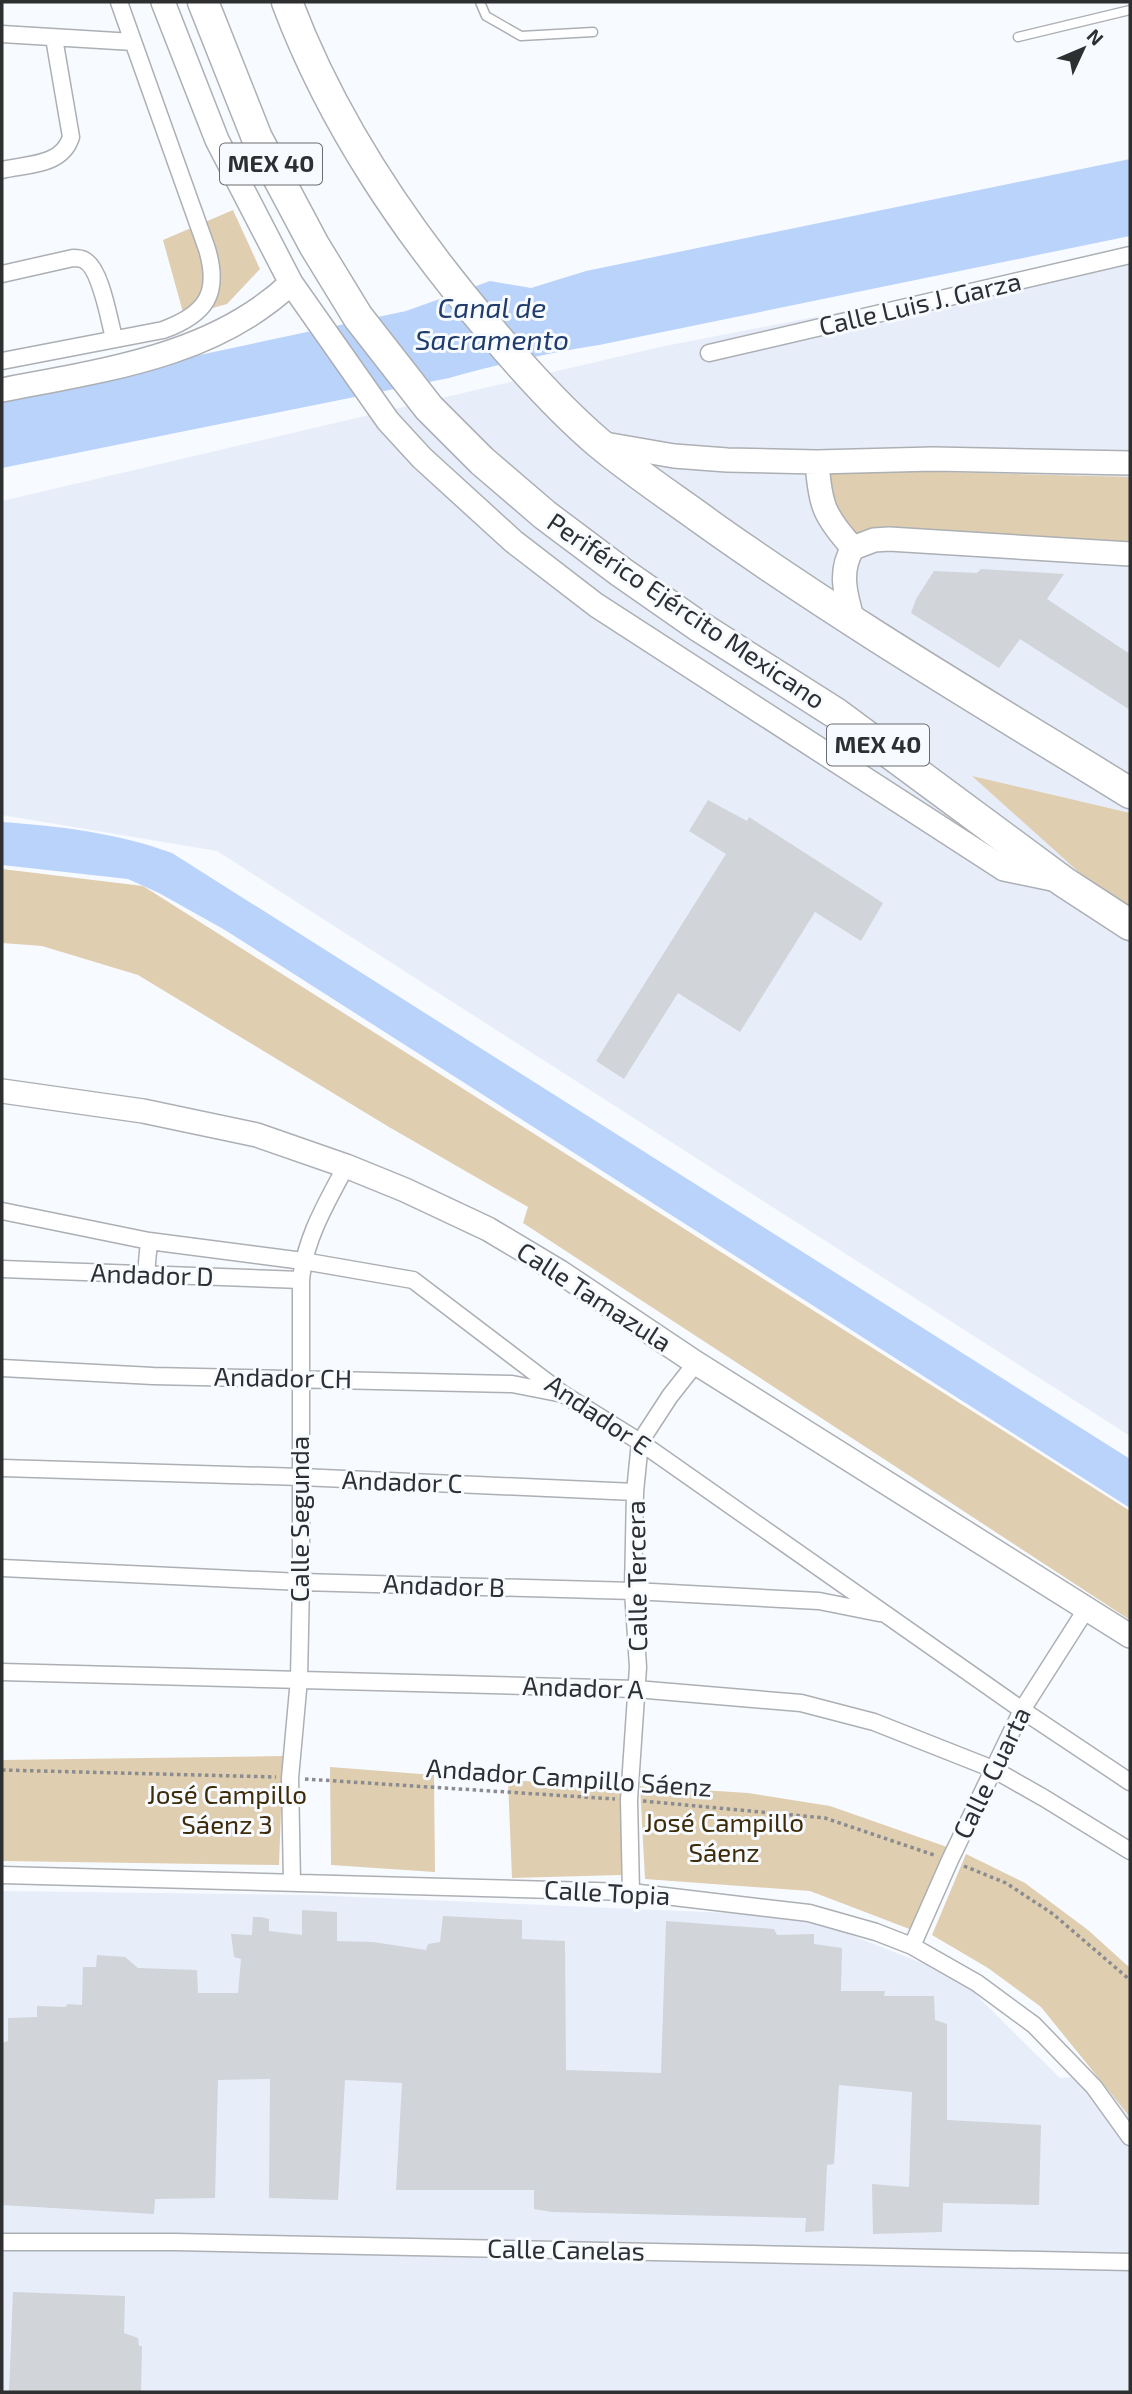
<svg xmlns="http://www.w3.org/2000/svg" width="1132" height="2394" font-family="'Exo 2',sans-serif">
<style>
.built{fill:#e7eefa}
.green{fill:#e0ceb1}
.water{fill:#bad3fb}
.building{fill:#d1d4d8}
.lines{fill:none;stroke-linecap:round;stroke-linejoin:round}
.lane-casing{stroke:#acafb3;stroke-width:11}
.street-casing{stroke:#acafb3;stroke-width:19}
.secondary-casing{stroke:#acafb3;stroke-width:26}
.highway-casing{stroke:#acafb3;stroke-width:33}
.path{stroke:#8a8c8f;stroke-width:3.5;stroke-dasharray:3.5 3.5;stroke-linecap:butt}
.lane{stroke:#fff;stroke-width:8}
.street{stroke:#fff;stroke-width:16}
.secondary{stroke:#fff;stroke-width:23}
.highway{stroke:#fff;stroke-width:30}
.labels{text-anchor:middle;stroke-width:6;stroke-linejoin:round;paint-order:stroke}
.shield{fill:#f7faff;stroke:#6a6c6f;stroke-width:2}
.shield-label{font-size:24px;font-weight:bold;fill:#2e2f31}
.street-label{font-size:26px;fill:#2e2f31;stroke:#f7faff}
.park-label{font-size:26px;fill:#3e2c09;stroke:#f7faff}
.water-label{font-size:28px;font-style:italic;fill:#1f3c6d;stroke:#f7faff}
</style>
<rect width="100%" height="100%" fill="#f7faff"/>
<!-- built -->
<path class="built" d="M1130 256V1436L217 851 2 815V501L660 347Z
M2 1891 308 1895 802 1916 958 1977 1060 2078 1130 2072V2392H2Z"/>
<!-- green -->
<path class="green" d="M233 210 260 269 227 304 184 316 163 240Z
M827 469 1130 477V543L857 536 827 499Z
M972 776 1130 813V914L1112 902Z
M2 869 143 886 1130 1511V1620L523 1223 528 1207 389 1127 138 975 42 946 2 943Z
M283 1756 279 1865 2 1861V1760Z
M330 1767 434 1775 435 1872 331 1865Z
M508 1780 622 1787 621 1875 512 1878Z
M640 1786 748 1793 830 1806 950 1848 912 1930 810 1891 645 1879Z
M966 1854 1025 1883 1088 1930 1130 1968V2117L1041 2007 988 1968 932 1935Z"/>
<!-- water -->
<path class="water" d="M1130 159V236L599 345C548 353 498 364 449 378L2 468V397L406 311 490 281 531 288 586 271Z
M2 822C60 826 117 833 172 853L1130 1459V1508L225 930 159 893 128 879 2 865Z"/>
<!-- building -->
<path class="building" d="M981 569 1064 574 1047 599 1130 654V710L1020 639 999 668 911 613 916 599 934 571 977 573Z
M708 800 747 821 749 817 883 903 861 941 815 912 740 1032 678 993 624 1079 596 1061 726 854 689 831Z
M302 1910 337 1912V1941L373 1942 426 1950 428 1944 440 1942 443 1916 522 1920V1939L565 1941 566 2070 661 2073 666 1921 774 1929 777 1935 814 1934V1944L842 1948 841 1991H885L884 1996H934L935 2020 947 2024V2120L1041 2125 1039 2205 943 2203 942 2232 873 2234 872 2184 909 2187 912 2092 839 2085 834 2164 827 2165 824 2231 805 2232 806 2218 552 2212 534 2209V2190H396L402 2083 345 2080 338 2200 269 2198 270 2079 218 2080 215 2198 155 2199 154 2214 2 2205V2043L8 2041V2018L37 2017V2006L65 2007 68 2004 82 2005 83 1967H96L97 1955 125 1957 138 1968 197 1970 198 1993H238L241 1959 234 1957 231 1934 252 1935 253 1917H261L269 1919V1931L302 1935Z
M13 2292 125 2296 124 2333 138 2338 139 2346H142L141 2392H9Z"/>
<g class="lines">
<!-- lane casing -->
<g class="lane-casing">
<path id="lane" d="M480 2 486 16 521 36 593 32
M1018 37 1130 10"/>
</g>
<!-- street casing -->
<g class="street-casing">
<path id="street" d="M2 34 133 42
M2 170C28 164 62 166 71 137L54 38
M2 274 73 258C76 258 81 258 84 260 101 268 109 320 114 338
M709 353 1130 255
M2 361 163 330C207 314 220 293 207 249L119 2
M2 1211 149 1241 303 1261 413 1280 563 1394 640 1442 1022 1710 1130 1782
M2 1269 301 1280
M146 1274 149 1241
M2 1368 153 1376 512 1384 558 1393
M2 1468 301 1477 635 1492
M2 1568 301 1582 633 1591 819 1601 879 1613
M2 1672 636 1689 801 1703 874 1722 993 1769 1044 1798 1130 1851
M2 1875 631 1892 809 1913 876 1932 912 1946 977 1983 1034 2025 1094 2087 1130 2137
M292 1882 290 1778 299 1679 301 1582V1280C305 1238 327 1202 346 1166
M631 1892 629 1800 638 1667 633 1591 635 1492 640 1442 670 1396 696 1363
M912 1946 950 1860 1022 1710 1087 1608
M2 2242H175L1130 2262"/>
</g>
<!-- secondary casing -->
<g class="secondary-casing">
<path id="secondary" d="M163 2 217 140 291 283 388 421 422 458 513 541 596 605 1004 869 1057 880
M2 390C103 370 213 357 291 283
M599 443 674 456 727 460 817 462 933 459 1130 463
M817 462C820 505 824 516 853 548
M853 621C846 597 838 571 853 548L874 540 889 539 1130 554
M2 1091 143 1111 257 1135 346 1166 405 1190 488 1229 560 1272 696 1363 1130 1636"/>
</g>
<!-- highway casing -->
<g class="highway-casing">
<path id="highway" d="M203 2 257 138 314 245 358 317 429 408 482 461 545 515 621 572 697 625 837 714 1064 882 1130 925
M287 2C333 125 408 234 493 333 526 372 561 411 600 444 635 473 673 498 710 525 845 621 989 706 1130 793"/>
</g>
<!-- path -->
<path class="path" d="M2 1770 276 1777
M305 1779 615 1799
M643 1801 825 1818 934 1855
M964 1866 1006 1883 1053 1914 1130 1980"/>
<!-- lane -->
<use href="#lane" class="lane"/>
<!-- street -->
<use href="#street" class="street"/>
<!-- secondary -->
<use href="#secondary" class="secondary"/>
<!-- highway -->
<use href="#highway" class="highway"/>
</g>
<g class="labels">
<!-- shield labels -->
<g class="shield">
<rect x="220" y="143.5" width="102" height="41" rx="5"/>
<rect x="827" y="724.5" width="102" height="41" rx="5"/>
</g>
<g class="shield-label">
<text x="271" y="172">MEX 40</text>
<text x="878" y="753">MEX 40</text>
</g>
<!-- street labels -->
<g class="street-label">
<text transform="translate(920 304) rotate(-13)" y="9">Calle Luis J. Garza</text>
<text transform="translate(686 611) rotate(34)" y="9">Periférico Ejército Mexicano</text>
<text transform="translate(152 1275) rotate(2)" y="9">Andador D</text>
<text transform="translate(594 1297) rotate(33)" y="9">Calle Tamazula</text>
<text transform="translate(283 1378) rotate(1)" y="9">Andador CH</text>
<text transform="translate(598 1415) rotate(34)" y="9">Andador E</text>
<text transform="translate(402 1482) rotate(2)" y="9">Andador C</text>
<text transform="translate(300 1519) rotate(-90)" y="9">Calle Segunda</text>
<text transform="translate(637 1576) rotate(-91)" y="9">Calle Tercera</text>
<text transform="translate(444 1586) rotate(2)" y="9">Andador B</text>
<text transform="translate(583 1688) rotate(2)" y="9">Andador A</text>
<text transform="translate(992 1773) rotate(-64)" y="9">Calle Cuarta</text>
<text transform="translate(569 1778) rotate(4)" y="9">Andador Campillo Sáenz</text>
<text transform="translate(607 1893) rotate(3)" y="9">Calle Topia</text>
<text transform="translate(566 2250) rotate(1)" y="9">Calle Canelas</text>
</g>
<!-- park labels -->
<g class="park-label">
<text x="227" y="1804">José Campillo<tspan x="227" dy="30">Sáenz 3</tspan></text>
<text x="724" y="1832">José Campillo<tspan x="724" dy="30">Sáenz</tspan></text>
</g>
<!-- water labels -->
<g class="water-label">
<text x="492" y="318">Canal de<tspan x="492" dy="32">Sacramento</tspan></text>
</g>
</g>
<!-- border -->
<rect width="1132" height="2394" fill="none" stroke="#2e2f31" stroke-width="7"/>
<!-- north arrow -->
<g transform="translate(1083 49) rotate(46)" stroke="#f7faff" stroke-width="5" paint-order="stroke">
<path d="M0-5L12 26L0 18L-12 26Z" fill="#2e2f31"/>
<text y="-10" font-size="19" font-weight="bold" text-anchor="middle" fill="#2e2f31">N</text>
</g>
</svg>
